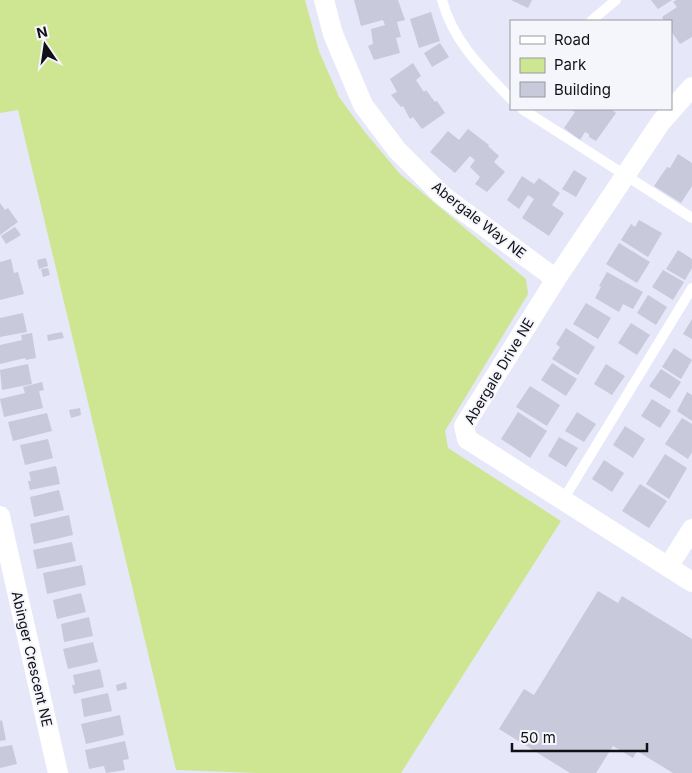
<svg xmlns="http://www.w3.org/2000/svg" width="692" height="773" font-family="Inter,sans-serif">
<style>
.green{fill:#cee691}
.building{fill:#c8c9db}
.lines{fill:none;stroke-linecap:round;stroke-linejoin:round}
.lane{stroke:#fff;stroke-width:10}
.street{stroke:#fff;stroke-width:20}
.labels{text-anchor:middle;stroke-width:4;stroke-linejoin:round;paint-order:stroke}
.street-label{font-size:14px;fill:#101016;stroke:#f5f5fc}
</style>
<rect width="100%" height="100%" fill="#e6e7f9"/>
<!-- green -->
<path class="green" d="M0 0H305L319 51 339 97 364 131 400 174 526 279 528 294 445 431 448 448 561 521 401 773H258L176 770 18 110 0 113Z"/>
<!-- building -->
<path class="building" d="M354 0H398L405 20 397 22 401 37 396 38 400 53 374 60 368 46 373 44 371 29 385 25 383 20 361 26Z
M511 0H532L528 8Z
M651 0H672L658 9Z
M676 0H692V37L680 44 671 31V21H664L662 17 677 7 673 2Z
M431 12 440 41 419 48 410 19Z
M440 43 449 57 432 67 424 53Z
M413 63 421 76 416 80 424 92 426 90 435 102 437 101 445 113 422 129 413 117 410 119 403 106 401 107 391 95 397 92 390 79Z
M569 109H611L616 113 596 141 589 137V134L585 132 580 140 564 128 575 112Z
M468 129 489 145 488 146 499 156 494 162 505 172 487 192 475 184 480 177 470 167 475 160 470 156 455 173 430 152 448 131 459 140Z
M678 154 692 163V186L681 203 654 186 667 167 670 168Z
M574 170 587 178 576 197 562 189Z
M522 176 534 184 539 178 560 193 552 205 564 213 549 236 522 218 534 199 528 195 519 209 507 200Z
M0 203 5 210 8 208 18 222 0 235Z
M639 220 662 233 648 257 621 240 631 224 635 227Z
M15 227 21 235 6 244 1 236Z
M619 243 650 262 637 283 606 264Z
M678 250 692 259V268L685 280 666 269Z
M46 258 48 266 39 269 37 260Z
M11 259 14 273 18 272 24 294 0 300V262Z
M48 268 50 275 43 277 41 269Z
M663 270 684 282 673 300 652 287Z
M607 272 643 292 633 309 623 304 619 312 595 298 601 287 599 286Z
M648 295 667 307 656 325 637 313Z
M586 303 611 318 598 339 573 324Z
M23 313 27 332 0 337V318Z
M692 319V339L683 334Z
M631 323 650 335 637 355 618 343Z
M566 328 595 347 578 375 552 359 560 347 556 344Z
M62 332 64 338 48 341 47 335Z
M32 333 36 358 26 360 25 358 0 364V345L22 340 21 335Z
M674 348 692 360 681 379 662 367Z
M552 363 577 379 566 396 541 380Z
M28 364 32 384 2 390 0 370Z
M606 364 625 376 612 395 594 384Z
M661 369 681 382 670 399 649 386Z
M42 382 44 390 39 391 43 408 4 417 0 399 25 393 23 387Z
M530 386 560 405 547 426 516 407Z
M687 392 692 395V421L677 411Z
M652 399 671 411 660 428 641 416Z
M80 408 81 415 71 418 69 410Z
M518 412 547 431 530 458 501 439Z
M577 412 596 424 584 442 565 431Z
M47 413 52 431 13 441 8 422Z
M682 418 692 424V452L688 459 665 444Z
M625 426 645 439 633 458 613 445Z
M559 437 578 448 566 467 548 456Z
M48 439 53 458 25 465 20 445Z
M665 454 687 468 669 499 646 484Z
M604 460 624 473 612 492 592 479Z
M56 466 60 484 30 490 28 481H31L29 472Z
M640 484 667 501 649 528 622 511Z
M59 490 64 510 34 517 30 497Z
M69 515 73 535 34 544 30 524Z
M72 542 76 561 37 569 33 550Z
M82 565 86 585 47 594 43 573Z
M598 591 618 603 622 596 692 639V773H673L637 751 633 758 613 746 596 773H570L499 729 524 689 534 695Z
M81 593 86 612 57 619 53 600Z
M89 617 93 636 64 642 61 624Z
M93 642 98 662 68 669 63 649Z
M100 669 104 687 74 694 72 685H75L73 675Z
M126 682 127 689 117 691 116 685Z
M108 693 112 711 84 717 81 699Z
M120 715 124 735 86 744 81 724Z
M2 720 6 740 0 741V721Z
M125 741 129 759 123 760 125 770 106 773 104 766 89 769 85 750Z
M12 745 17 764 0 768V747Z"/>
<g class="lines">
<!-- lane -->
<path class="lane" d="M442 0C453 41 482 69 511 99
M591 21 616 0
M522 109 692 218
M563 500 692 288"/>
<!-- street -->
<path class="street" d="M324 0 333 34 363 105 397 150 443 196 556 279
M692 87 661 122 556 279 464 426 467 439 692 582
M0 516 58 773
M668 567 692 529"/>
</g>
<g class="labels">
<!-- street labels -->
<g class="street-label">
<text transform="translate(479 220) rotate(38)" y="5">Abergale Way NE</text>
<text transform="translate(499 371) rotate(-59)" y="5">Abergale Drive NE</text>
<text transform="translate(32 659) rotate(77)" y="5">Abinger Crescent NE</text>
</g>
</g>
<!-- legend -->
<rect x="510" y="20" width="162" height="90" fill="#f5f5fc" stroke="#9999a0"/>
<rect x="520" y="36" width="25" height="8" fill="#ffffff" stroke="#9999a0"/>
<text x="554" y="45" font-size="15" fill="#101016">Road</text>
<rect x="520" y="58" width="25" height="15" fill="#cee691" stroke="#9999a0"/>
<text x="554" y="70" font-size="15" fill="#101016">Park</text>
<rect x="520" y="82" width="25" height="15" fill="#c8c9db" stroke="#9999a0"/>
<text x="554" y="95" font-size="15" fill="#101016">Building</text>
<!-- north arrow -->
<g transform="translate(45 45) rotate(347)" stroke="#f5f5fc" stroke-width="4" paint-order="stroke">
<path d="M0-4L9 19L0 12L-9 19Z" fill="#101016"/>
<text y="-8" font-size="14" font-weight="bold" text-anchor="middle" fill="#101016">N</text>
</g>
<!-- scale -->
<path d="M512 743v8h135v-8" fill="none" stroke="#101016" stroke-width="2.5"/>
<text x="520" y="743" font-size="15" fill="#101016" stroke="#f5f5fc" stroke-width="4" paint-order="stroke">50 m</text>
</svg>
